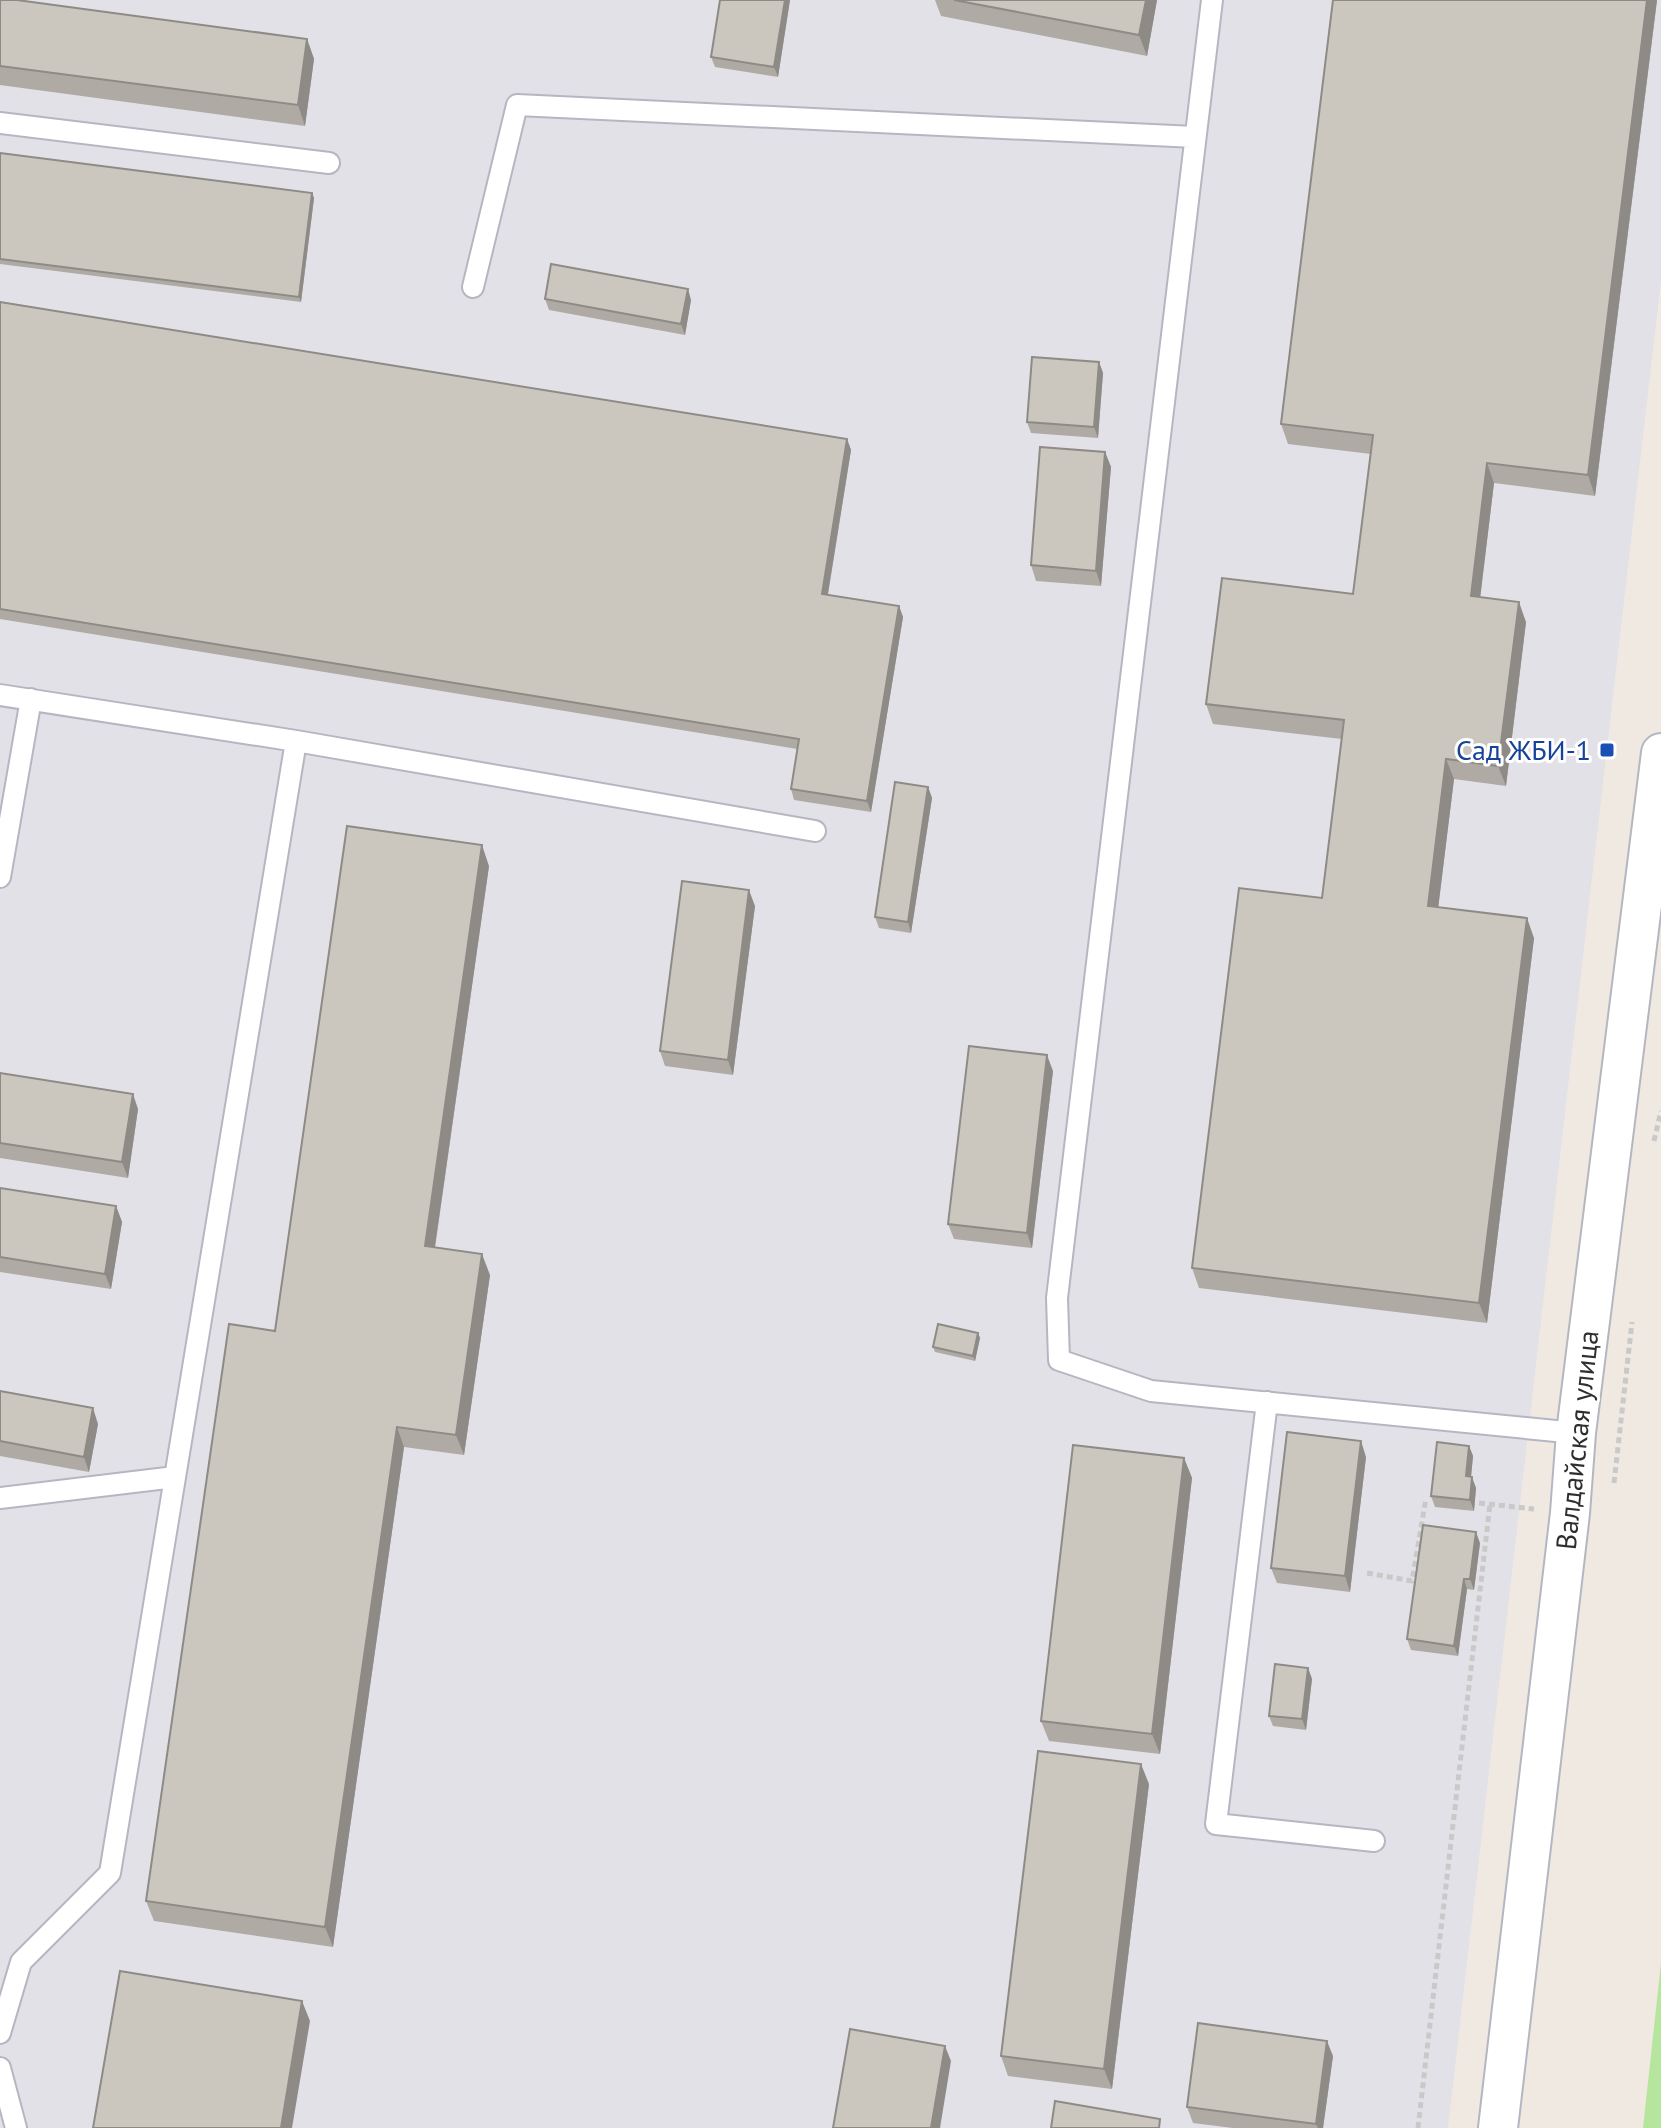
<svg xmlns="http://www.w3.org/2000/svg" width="1661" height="2128" font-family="'PT Sans',sans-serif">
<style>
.industrial{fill:#e3e1e8}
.green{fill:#b6e59e}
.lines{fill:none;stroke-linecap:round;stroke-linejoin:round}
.service-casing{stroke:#b4b7c1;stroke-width:24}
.minor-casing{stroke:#b4b7c1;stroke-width:42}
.path{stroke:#c9c9c9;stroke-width:5;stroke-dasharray:6 4;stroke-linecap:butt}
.service{stroke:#fff;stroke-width:20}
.minor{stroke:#fff;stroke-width:38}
.wall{fill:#afaba4}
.shaded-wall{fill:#8e8b86}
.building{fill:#cbc7bf;stroke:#8e8b86;stroke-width:2}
.transit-dot{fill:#1a4fb4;stroke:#fff;stroke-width:3}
.labels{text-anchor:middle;stroke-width:6;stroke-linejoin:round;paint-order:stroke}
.transit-label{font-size:28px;fill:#164399;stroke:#fff;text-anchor:end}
.street-label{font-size:28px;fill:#2e2e2e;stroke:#fff}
</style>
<rect width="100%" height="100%" fill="#efe9e1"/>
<!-- industrial -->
<path class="industrial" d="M0 0H1661V280L1448 2128H0Z"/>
<!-- green -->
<path class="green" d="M1661 1963V2128H1643Z"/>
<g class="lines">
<!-- service casing -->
<g class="service-casing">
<path id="service" d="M1212 0 1057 1298 1059 1360 1151 1391 1576 1433
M0 123 329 163
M473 287 517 105 1195 137
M0 695 296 741 815 831
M0 877 31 699
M1267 1402 1216 1824 1374 1841
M0 1498 175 1477
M0 2033 21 1962 110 1873 296 741
M0 2068 16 2128"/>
</g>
<!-- minor casing -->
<g class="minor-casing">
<path id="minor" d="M1498 2128 1570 1513 1576 1433 1661 753"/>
</g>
<!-- path -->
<path class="path" d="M1654 1141 1661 1111
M1614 1483 1632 1322
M1479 1503 1534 1509
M1367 1573 1412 1581 1426 1498
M1418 2128 1490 1504"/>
<!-- service -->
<use href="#service" class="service"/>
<!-- minor -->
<use href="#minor" class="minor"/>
</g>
<!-- wall -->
<path class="wall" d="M0 0 307 39 314 59 305 126 0 85Z
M790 0 778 77 715 67 711 57Z
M935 0H1157L1147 56 941 16Z
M1657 0 1595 496 1494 483 1480 597 1526 622 1506 786 1454 779 1438 907 1534 938 1487 1323 1199 1288 1192 1268 1322 898 1342 739 1213 724 1206 704 1353 594 1371 454 1288 444 1281 424Z
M0 153 312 193 314 198 301 302 0 264Z
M545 299 691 300 685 335 549 310Z
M0 302 847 439 851 450 828 595 899 606 903 617 871 812 794 800 791 789 797 749 0 619Z
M1099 362 1103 373 1098 438 1031 433 1027 422Z
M1105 452 1111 467 1101 586 1036 581 1031 565Z
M928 787 932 798 911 933 879 928 875 917Z
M489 866 435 1248 490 1275 464 1455 404 1447 333 1947 154 1921 146 1901 275 1331Z
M755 906 733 1075 665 1066 660 1051Z
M1053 1071 1032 1248 954 1239 948 1224Z
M0 1073 138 1109 128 1178 0 1158Z
M0 1188 116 1206 122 1222 111 1289 0 1272Z
M978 1333 980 1338 975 1361 935 1352 933 1347Z
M0 1391 98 1424 89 1472 0 1456Z
M1469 1446 1473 1456 1471 1477 1476 1488 1474 1511 1435 1507 1431 1496Z
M1366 1457 1350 1592 1277 1583 1271 1568Z
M1184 1458 1192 1478 1160 1754 1049 1741 1041 1721Z
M1480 1543 1474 1590 1467 1589 1458 1656 1411 1650 1407 1639Z
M1308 1668 1312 1679 1306 1730 1273 1726 1269 1716Z
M1149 1784 1112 2089 1008 2076 1001 2056Z
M1333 2056 1323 2128H1233L1193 2123 1187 2107Z"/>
<!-- shaded-wall -->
<path class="shaded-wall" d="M785 0H790L778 77 774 67Z
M1146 0H1157L1147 56 1139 35Z
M1647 0H1657L1595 496 1588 475Z
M307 39 314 59 305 126 298 105Z
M312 193 314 198 301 302 299 297Z
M688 289 691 300 685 335 681 324Z
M1099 362 1103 373 1098 438 1094 427Z
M847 439 851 450 826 605 822 594Z
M1105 452 1111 467 1101 586 1096 571Z
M1487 463 1494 483 1478 616 1471 596Z
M1519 602 1526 622 1506 786 1498 766Z
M899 606 903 617 871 812 867 801Z
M1446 759 1454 779 1436 926 1428 906Z
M928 787 932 798 911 933 908 922Z
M482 845 489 866 432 1267 425 1246Z
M749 890 755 906 733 1075 728 1060Z
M1527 918 1534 938 1487 1323 1479 1303Z
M1047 1055 1053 1071 1032 1248 1027 1233Z
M133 1094 138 1109 128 1178 122 1162Z
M116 1206 122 1222 111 1289 105 1274Z
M482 1254 490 1275 464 1455 456 1435Z
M978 1333 980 1338 975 1361 973 1356Z
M93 1408 98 1424 89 1472 84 1457Z
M397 1427 404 1447 333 1947 325 1927Z
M1361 1441 1366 1457 1350 1592 1345 1576Z
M1469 1446 1473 1456 1470 1487 1466 1476Z
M1184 1458 1192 1478 1160 1754 1152 1734Z
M1472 1477 1476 1488 1474 1511 1470 1500Z
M1476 1532 1480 1543 1474 1590 1470 1579Z
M1464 1579 1467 1589 1458 1656 1454 1646Z
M1308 1668 1312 1679 1306 1730 1302 1719Z
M1141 1764 1149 1784 1112 2089 1104 2069Z
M302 2001 310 2021 292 2128H281Z
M1327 2041 1333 2056 1323 2128H1318L1316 2124Z
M945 2046 951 2061 940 2128H931Z"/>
<!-- building -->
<path class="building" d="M0 0H17L307 39 298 105 0 66Z
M720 0H785L774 67 711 57Z
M954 0H1146L1139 35Z
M1333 0H1647L1588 475 1487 463 1471 596 1519 602 1498 766 1446 759 1428 906 1527 918 1479 1303 1192 1268 1239 888 1322 898 1344 720 1206 704 1222 578 1353 594 1373 435 1281 424Z
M0 153 312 193 299 297 0 259Z
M551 264 688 289 681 324 545 299Z
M0 302 847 439 822 594 899 606 867 801 791 789 799 739 0 609Z
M1032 357 1099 362 1094 427 1027 422Z
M1040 447 1105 452 1096 571 1031 565Z
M895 782 928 787 908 922 875 917Z
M347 826 482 845 425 1246 482 1254 456 1435 397 1427 325 1927 146 1901 229 1324 275 1331Z
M682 881 749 890 728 1060 660 1051Z
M969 1046 1047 1055 1027 1233 948 1224Z
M0 1073 133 1094 122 1162 0 1143Z
M0 1188 116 1206 105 1274 0 1257Z
M938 1324 978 1333 973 1356 933 1347Z
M0 1391 93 1408 84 1457 0 1441Z
M1287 1432 1361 1441 1345 1576 1271 1568Z
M1437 1442 1469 1446 1466 1476 1472 1477 1470 1500 1431 1496Z
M1073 1445 1184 1458 1152 1734 1041 1721Z
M1423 1525 1476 1532 1470 1579H1464L1454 1646 1407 1639Z
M1275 1664 1308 1668 1302 1719 1269 1716Z
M1038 1751 1141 1764 1104 2069 1001 2056Z
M120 1971 302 2001 281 2128H93Z
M1198 2023 1327 2041 1316 2124 1187 2107Z
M850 2029 945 2046 931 2128H833Z
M1055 2101 1160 2119 1159 2128H1051Z"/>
<!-- markers -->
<rect class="transit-dot" x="1599" y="742" width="16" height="16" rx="4"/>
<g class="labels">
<!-- transit labels -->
<g class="transit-label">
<text x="1591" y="760">Сад ЖБИ-1</text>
</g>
<!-- street labels -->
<g class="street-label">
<text transform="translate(1577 1440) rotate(-84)" y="10">Валдайская улица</text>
</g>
</g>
</svg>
